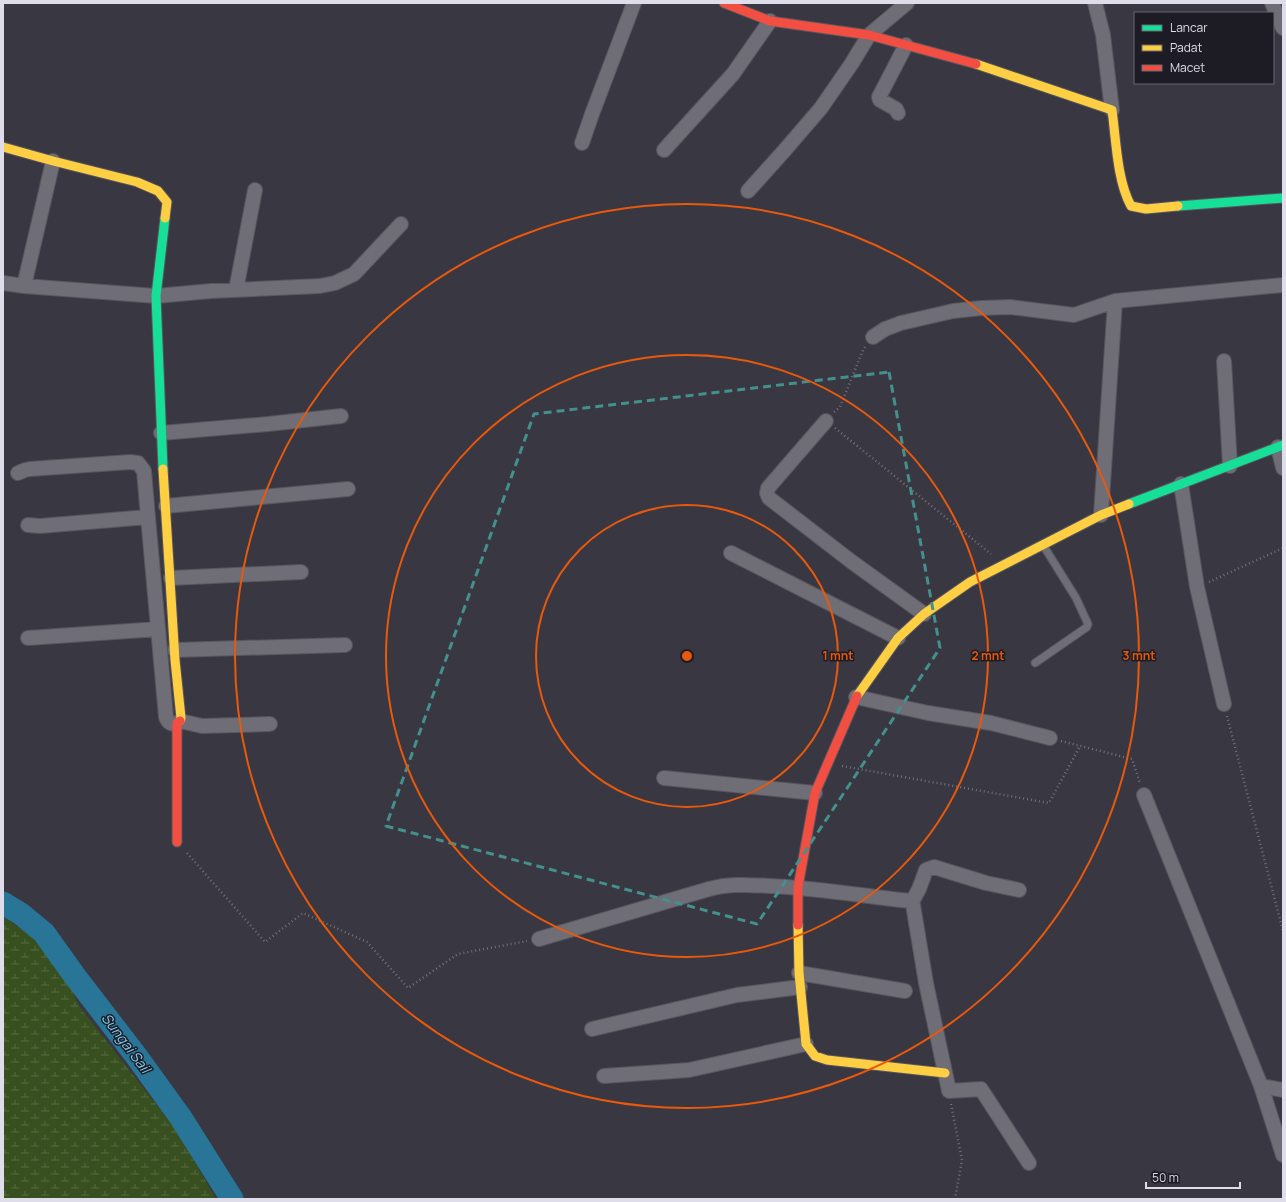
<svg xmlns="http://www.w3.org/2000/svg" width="1286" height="1202" font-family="Manrope,sans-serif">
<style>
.wetland{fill:url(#wetland-marsh)}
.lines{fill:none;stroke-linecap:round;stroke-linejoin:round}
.river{stroke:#287597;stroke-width:23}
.lane-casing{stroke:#57555e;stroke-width:9}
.street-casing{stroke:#57555e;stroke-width:16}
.fast-casing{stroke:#57555e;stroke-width:11}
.slow-casing{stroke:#57555e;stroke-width:11}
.jam-casing{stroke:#57555e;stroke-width:11}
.path{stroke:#727178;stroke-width:2.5;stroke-dasharray:1 3;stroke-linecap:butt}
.lane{stroke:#6f6d75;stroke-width:7}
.street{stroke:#6f6d75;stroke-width:14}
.fast{stroke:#16e098;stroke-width:9}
.slow{stroke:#ffcf43;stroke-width:9}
.jam{stroke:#f24e42;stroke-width:9}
.marked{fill:none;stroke:#43908d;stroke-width:3;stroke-dasharray:8 5;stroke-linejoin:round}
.ring{fill:none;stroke:#e8590c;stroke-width:2}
.labels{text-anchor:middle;stroke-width:3;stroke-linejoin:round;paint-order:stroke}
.water-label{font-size:14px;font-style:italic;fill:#82ccf2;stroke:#1d1c24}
.centre{fill:#e8590c;stroke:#1d1c24;stroke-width:2}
.ring-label{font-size:12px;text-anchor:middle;font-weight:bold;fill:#e8590c;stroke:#1d1c24;stroke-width:3;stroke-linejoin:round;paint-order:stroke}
</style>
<defs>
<pattern id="wetland-marsh" width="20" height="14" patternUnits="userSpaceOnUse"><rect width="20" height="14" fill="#385020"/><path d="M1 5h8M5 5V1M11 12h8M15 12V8" fill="none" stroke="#546940"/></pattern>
</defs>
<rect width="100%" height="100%" fill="#393741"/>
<!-- wetland -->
<path class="wetland" d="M3 917 26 932 41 946 55 960 63 971 79 1006 177 1131 216 1199H3Z"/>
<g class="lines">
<!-- river -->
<path class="river" d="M3 903 21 914 44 933 74 975 137 1057 181 1118 232 1199"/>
<!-- lane casing -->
<g class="lane-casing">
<path id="lane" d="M1035 663 1087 627 1088 624 1076 598 1043 545"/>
</g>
<!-- street casing -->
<g class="street-casing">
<path id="street" d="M1095 3 1103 35 1112 110
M1272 3 1283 28
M898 113 896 109 880 100 879 97 906 45
M582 143 592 114 634 3
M664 150 733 74 770 21
M748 191 784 151 821 108 852 63 869 35 907 3
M3 283 24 286 156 296 211 291 320 286 335 283 354 274 401 224
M24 286 53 161
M236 290 255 190
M873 337 885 329 901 323 953 311 982 308 1010 307 1074 315 1115 301 1283 285
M1224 361 1230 466
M826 421 768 488 767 493 769 498 852 562 924 614
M161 433 268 424 341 416
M1278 447 1283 468
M18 473 25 470 30 469 130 462 138 463 144 471 148 517 40 526 28 525
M1181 484 1197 587 1224 704
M166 506 348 489
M1101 515 1115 301
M148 517 166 717C168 723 172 725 177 723
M731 553 898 638
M171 578 301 572
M28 638 158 629
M175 650 345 645
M856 697 928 713 991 723 1050 738
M180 721 202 726 270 724
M664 778 815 793
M1144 795 1261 1086 1283 1155
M912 902 919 889 926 870 934 867 986 883 1019 890
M539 939 709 889C730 883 749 885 770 886 818 888 863 896 910 901L913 905 926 983 949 1091 981 1089 1029 1163
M799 973 905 991
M592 1029 737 995 800 987
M604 1076 689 1070 806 1044
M1261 1086 1283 1090"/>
</g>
<!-- fast casing -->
<g class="fast-casing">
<path id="fast" d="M1178 206 1283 198
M163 469 156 296 165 218
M1129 504 1283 445"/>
</g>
<!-- slow casing -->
<g class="slow-casing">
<path id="slow" d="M976 64 1112 110C1116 139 1117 181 1131 206L1146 209 1178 206
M3 147 53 161 137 182 158 191 167 202 165 218
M163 469 175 660 181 718 180 721
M857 696 898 638 924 614 970 582 1101 515 1129 504
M798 925 799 973 806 1044 815 1056 827 1060 945 1073"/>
</g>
<!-- jam casing -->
<g class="jam-casing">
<path id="jam" d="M724 3 770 21 869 35 976 64
M177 842V723L180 721
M798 925V887L815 793 857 696"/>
</g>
<!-- path -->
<path class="path" d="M834 412 840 407 863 350 865 347
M835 428 991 554
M1209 582 1283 548
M1227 716 1283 931
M1061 741 1132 759 1140 783
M842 766 1049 803 1080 746
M187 853 265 942 303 913 367 942 408 988 458 954 527 941
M951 1104 962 1160 955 1199"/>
<!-- lane -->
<use href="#lane" class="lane"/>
<!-- street -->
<use href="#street" class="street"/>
<!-- fast -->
<use href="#fast" class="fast"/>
<!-- slow -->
<use href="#slow" class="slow"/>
<!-- jam -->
<use href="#jam" class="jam"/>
</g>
<!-- marked area -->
<path class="marked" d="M889 372 940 648 757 924 386 826 534 414Z"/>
<!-- distance rings -->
<g class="ring">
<circle cx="687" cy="656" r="151"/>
<circle cx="687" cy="656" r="301"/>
<circle cx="687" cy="656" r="452"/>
</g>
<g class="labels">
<!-- water labels -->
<g class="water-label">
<text transform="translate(126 1043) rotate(53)" y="5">Sungai Sail</text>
</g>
</g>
<circle cx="687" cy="656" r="6" class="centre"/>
<g class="ring-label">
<text x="838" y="660">1 mnt</text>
<text x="988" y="660">2 mnt</text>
<text x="1139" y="660">3 mnt</text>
</g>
<!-- border -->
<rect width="1286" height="1202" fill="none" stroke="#dedde9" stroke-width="8"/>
<!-- legend -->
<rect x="1134" y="12" width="140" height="72" fill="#1d1c24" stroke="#6a6973"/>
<rect x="1142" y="25" width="20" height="6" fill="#16e098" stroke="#6a6973"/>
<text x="1170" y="32" font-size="12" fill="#dedde9">Lancar</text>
<rect x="1142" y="45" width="20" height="6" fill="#ffcf43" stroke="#6a6973"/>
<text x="1170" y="52" font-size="12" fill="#dedde9">Padat</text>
<rect x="1142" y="65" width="20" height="6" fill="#f24e42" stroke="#6a6973"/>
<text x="1170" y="72" font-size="12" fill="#dedde9">Macet</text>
<!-- scale -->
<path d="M1146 1182v6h94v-6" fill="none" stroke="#dedde9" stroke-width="2"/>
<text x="1152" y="1182" font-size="12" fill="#dedde9" stroke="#1d1c24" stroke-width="3" paint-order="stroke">50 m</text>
</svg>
